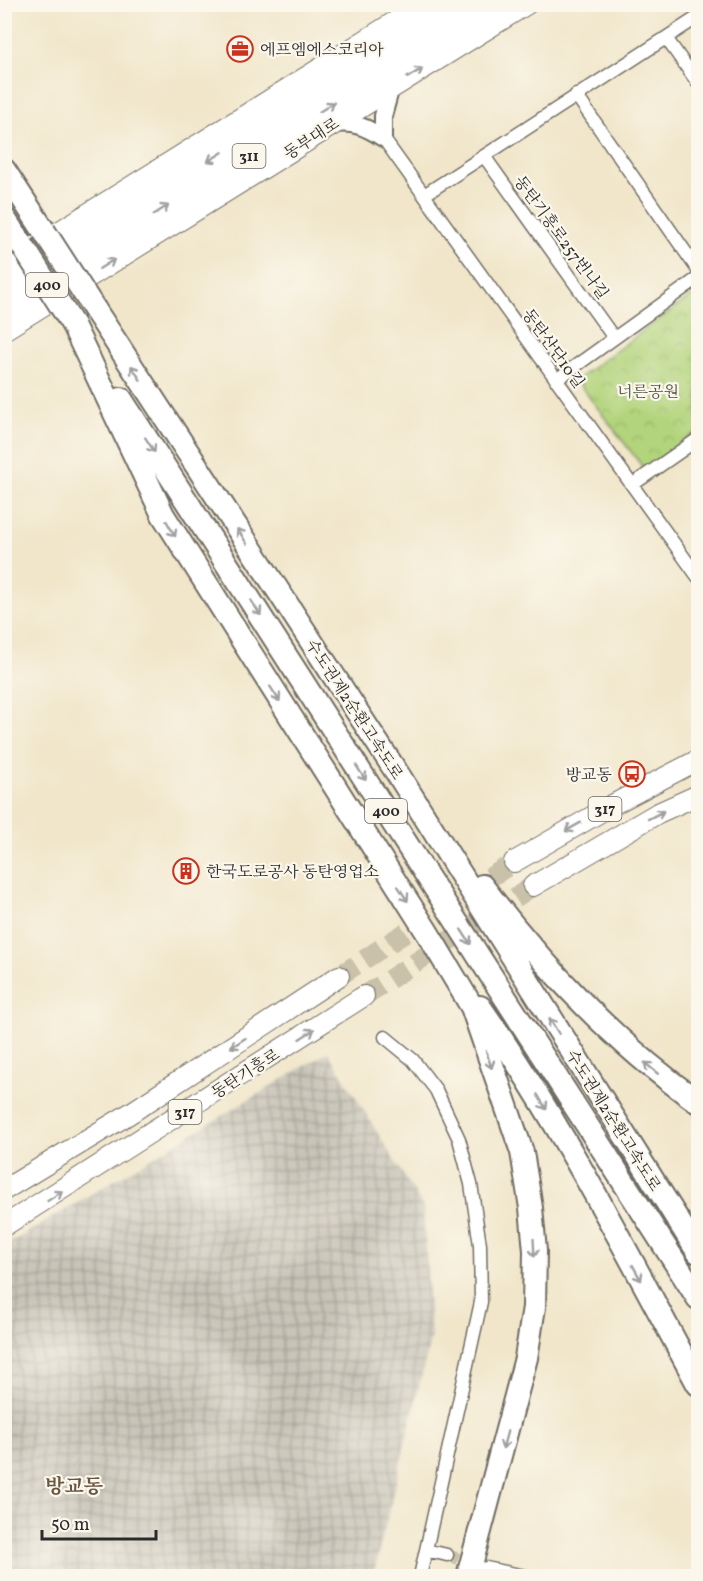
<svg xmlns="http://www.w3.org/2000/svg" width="703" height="1581" font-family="Vollkorn,'Noto Serif KR',serif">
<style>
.industrial{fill:url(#industrial-grid)}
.park{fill:url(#park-crowns);stroke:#6e8054;stroke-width:1.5}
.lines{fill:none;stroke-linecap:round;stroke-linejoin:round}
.street-tunnel{stroke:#c9c1aa;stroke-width:12;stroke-dasharray:12 6;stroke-linecap:butt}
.primary-tunnel{stroke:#c9c1aa;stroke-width:20;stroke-dasharray:20 10;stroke-linecap:butt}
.street-casing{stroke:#706c63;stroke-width:15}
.secondary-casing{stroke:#706c63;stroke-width:20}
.primary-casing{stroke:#706c63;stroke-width:22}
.highway-casing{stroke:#706c63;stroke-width:26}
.street{stroke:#fff;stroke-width:12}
.secondary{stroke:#fff;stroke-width:16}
.primary{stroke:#fff;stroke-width:20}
.highway{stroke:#fff;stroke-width:22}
.highway-bridge-casing{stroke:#706c63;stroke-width:26;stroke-linecap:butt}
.highway-bridge{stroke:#fff;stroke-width:22}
.oneway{stroke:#a0a0a0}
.labels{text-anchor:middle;stroke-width:4.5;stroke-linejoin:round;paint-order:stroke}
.shield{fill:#fbf7ec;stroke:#696865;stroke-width:1.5}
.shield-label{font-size:15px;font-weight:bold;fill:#2b2b2b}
.poi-label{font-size:16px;fill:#2b2b2b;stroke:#fbf7ec;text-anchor:start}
.street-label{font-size:16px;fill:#2b2b2b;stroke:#fbf7ec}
.park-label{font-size:16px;fill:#4d553f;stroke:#fbf7ec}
.quarter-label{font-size:20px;font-weight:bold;fill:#695642;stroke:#fbf7ec}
</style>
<defs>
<pattern id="industrial-grid" width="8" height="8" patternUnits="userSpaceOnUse" patternTransform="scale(1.5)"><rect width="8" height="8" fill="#c8c4b8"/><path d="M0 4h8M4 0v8" fill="none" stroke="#a39f96"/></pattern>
<pattern id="park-crowns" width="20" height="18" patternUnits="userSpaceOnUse" patternTransform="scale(1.5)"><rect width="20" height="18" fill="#b2d47c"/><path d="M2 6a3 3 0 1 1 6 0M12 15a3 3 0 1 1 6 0" fill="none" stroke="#99b66b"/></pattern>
</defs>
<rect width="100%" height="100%" fill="#fbf7ec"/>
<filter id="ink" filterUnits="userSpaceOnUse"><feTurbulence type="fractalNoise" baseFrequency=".0167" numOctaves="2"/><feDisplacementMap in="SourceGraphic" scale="12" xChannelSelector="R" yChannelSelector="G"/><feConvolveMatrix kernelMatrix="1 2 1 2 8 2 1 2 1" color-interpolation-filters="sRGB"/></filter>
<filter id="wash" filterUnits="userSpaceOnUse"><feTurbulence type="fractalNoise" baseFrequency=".008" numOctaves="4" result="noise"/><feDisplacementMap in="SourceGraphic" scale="24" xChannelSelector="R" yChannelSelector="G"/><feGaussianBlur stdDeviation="1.35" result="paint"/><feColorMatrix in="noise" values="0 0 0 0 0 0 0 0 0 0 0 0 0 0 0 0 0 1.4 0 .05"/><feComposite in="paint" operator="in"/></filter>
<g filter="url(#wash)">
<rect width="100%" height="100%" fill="#f1e6ca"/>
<!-- industrial -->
<path class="industrial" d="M328 1052 423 1207 431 1337 373 1576H5V1246Z"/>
<!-- park -->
<path class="park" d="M698 291V431L645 470 576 380Z"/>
</g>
<g filter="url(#ink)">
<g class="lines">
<!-- street-tunnel -->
<path class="street-tunnel" d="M447 1555 476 1565"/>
<!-- primary-tunnel -->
<path class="primary-tunnel" d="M339 976 514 862
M364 996 533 886"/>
<!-- street casing -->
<g class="street-casing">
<path id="street" d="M666 38 698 83
M576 95 698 270
M383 138 698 577
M484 156 614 338
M424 195 698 17
M556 380 698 278
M632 485 698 439
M385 1037 413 1060 436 1090 459 1139 471 1184 480 1245 481 1302 426 1550
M486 1568 525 1576
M420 1576 426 1550 447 1555"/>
</g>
<!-- secondary casing -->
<g class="secondary-casing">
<path id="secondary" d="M335 124C355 122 366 127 383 138V116L391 87"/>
</g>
<!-- primary casing -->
<g class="primary-casing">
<path id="primary" d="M4 266 423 4
M4 330 527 4
M514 862 614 804 698 760
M533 886 658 813 698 795
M4 1190 129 1114 339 976
M4 1226 364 996"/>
</g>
<!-- highway casing -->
<g class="highway-casing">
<path id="highway" d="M4 170 44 231
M4 218 22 245
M4 286 461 4
M4 308 493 4
M95 310 401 779 698 1252
M73 325 163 515 427 932 472 1007 522 1152 531 1208 535 1251 534 1307 526 1358 468 1576
M121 399 698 1298
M482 886C545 968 614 1043 698 1102
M480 1007C563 1126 629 1257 698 1384"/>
</g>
<!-- street -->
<use href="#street" class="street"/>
<!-- secondary -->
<use href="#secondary" class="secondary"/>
<!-- primary -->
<use href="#primary" class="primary"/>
<!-- highway -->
<use href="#highway" class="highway"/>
<!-- highway-bridge casing -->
<g class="highway-bridge-casing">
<path id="highway-bridge" d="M44 231 95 310
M22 245 73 325"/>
</g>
<!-- highway-bridge -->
<use href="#highway-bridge" class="highway-bridge"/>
</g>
<!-- one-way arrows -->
<defs><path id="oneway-shaft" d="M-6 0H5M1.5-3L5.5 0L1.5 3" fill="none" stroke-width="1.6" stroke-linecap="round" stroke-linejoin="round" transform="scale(1.5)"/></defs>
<g class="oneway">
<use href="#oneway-shaft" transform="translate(415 73) rotate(-31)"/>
<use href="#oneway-shaft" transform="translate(327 107) rotate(-32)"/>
<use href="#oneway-shaft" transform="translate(215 157) rotate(148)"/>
<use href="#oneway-shaft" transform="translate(161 210) rotate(-32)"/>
<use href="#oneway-shaft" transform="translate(107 264) rotate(-32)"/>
<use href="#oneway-shaft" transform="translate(136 373) rotate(-123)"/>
<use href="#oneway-shaft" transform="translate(150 445) rotate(57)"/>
<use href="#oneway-shaft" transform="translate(171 529) rotate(60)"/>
<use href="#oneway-shaft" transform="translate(242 536) rotate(-123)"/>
<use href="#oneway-shaft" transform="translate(256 608) rotate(57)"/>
<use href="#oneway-shaft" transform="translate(275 694) rotate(57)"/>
<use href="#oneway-shaft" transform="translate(361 773) rotate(57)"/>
<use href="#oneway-shaft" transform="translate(656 815) rotate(-27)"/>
<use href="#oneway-shaft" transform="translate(573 827) rotate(151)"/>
<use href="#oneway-shaft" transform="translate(403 894) rotate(57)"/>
<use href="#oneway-shaft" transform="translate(466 937) rotate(57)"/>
<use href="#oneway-shaft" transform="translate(554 1026) rotate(-122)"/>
<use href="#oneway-shaft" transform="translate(307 1034) rotate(-33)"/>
<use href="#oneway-shaft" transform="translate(238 1043) rotate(147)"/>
<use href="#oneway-shaft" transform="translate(489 1060) rotate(72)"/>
<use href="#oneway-shaft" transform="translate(651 1068) rotate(-140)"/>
<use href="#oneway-shaft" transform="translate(542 1102) rotate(59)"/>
<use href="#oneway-shaft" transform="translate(55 1196) rotate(-33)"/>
<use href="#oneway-shaft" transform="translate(534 1248) rotate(87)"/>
<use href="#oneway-shaft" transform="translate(637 1273) rotate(61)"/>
<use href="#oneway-shaft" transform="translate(505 1440) rotate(105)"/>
</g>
</g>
<!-- icons -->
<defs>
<g id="office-ring" transform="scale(1.35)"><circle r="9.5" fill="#fbf7ec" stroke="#c8321e" stroke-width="1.5"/><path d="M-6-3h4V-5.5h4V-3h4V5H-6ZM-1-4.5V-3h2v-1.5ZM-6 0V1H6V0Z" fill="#c8321e"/></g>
<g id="bus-ring" transform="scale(1.35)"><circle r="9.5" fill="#fbf7ec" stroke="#c8321e" stroke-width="1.5"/><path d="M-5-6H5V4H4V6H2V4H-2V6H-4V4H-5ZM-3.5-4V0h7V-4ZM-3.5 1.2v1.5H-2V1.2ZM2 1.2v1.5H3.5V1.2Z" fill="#c8321e"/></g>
<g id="building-ring" transform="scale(1.35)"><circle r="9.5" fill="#fbf7ec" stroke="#c8321e" stroke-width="1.5"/><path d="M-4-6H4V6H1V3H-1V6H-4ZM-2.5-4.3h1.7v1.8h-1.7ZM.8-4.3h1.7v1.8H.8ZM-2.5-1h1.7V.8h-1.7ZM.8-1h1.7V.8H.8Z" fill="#c8321e"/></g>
</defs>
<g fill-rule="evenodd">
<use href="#office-ring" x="240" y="49"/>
<use href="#bus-ring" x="632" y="774"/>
<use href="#building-ring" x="186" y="871"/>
</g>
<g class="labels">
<!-- shield labels -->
<g class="shield">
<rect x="232.5" y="144" width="33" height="24" rx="4.5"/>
<rect x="26" y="273" width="42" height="24" rx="4.5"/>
<rect x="588.5" y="797" width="33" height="24" rx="4.5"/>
<rect x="365" y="799" width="42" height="24" rx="4.5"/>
<rect x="168.5" y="1100" width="33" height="24" rx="4.5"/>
</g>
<g class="shield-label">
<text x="249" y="161">311</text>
<text x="47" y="290">400</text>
<text x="605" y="814">317</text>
<text x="386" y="816">400</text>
<text x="185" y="1117">317</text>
</g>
<!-- poi labels -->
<g class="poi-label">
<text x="260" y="55">에프엠에스코리아</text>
<text x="612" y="780" text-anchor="end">방교동</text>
<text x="206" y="877">한국도로공사 동탄영업소</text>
</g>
<!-- street labels -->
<g class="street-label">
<text transform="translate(311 138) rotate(-33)" y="6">동부대로</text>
<text transform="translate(562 237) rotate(54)" y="6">동탄기흥로257번나길</text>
<text transform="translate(554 348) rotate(54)" y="6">동탄산단10길</text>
<text transform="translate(355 709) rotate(57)" y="6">수도권제2순환고속도로</text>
<text transform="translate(245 1073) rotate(-33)" y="6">동탄기흥로</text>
<text transform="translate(614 1120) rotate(58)" y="6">수도권제2순환고속도로</text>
</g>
<!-- park labels -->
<g class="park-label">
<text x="648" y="397">너른공원</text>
</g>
<!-- quarter labels -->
<g class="quarter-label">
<text x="74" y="1493">방교동</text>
</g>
</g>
<!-- margin -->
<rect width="703" height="1581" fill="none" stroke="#fbf7ec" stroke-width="24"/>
<!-- scale -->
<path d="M42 1530v9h114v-9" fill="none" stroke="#2b2b2b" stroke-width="3"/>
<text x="51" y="1530" font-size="18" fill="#2b2b2b" stroke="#fbf7ec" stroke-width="4.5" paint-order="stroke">50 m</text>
</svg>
